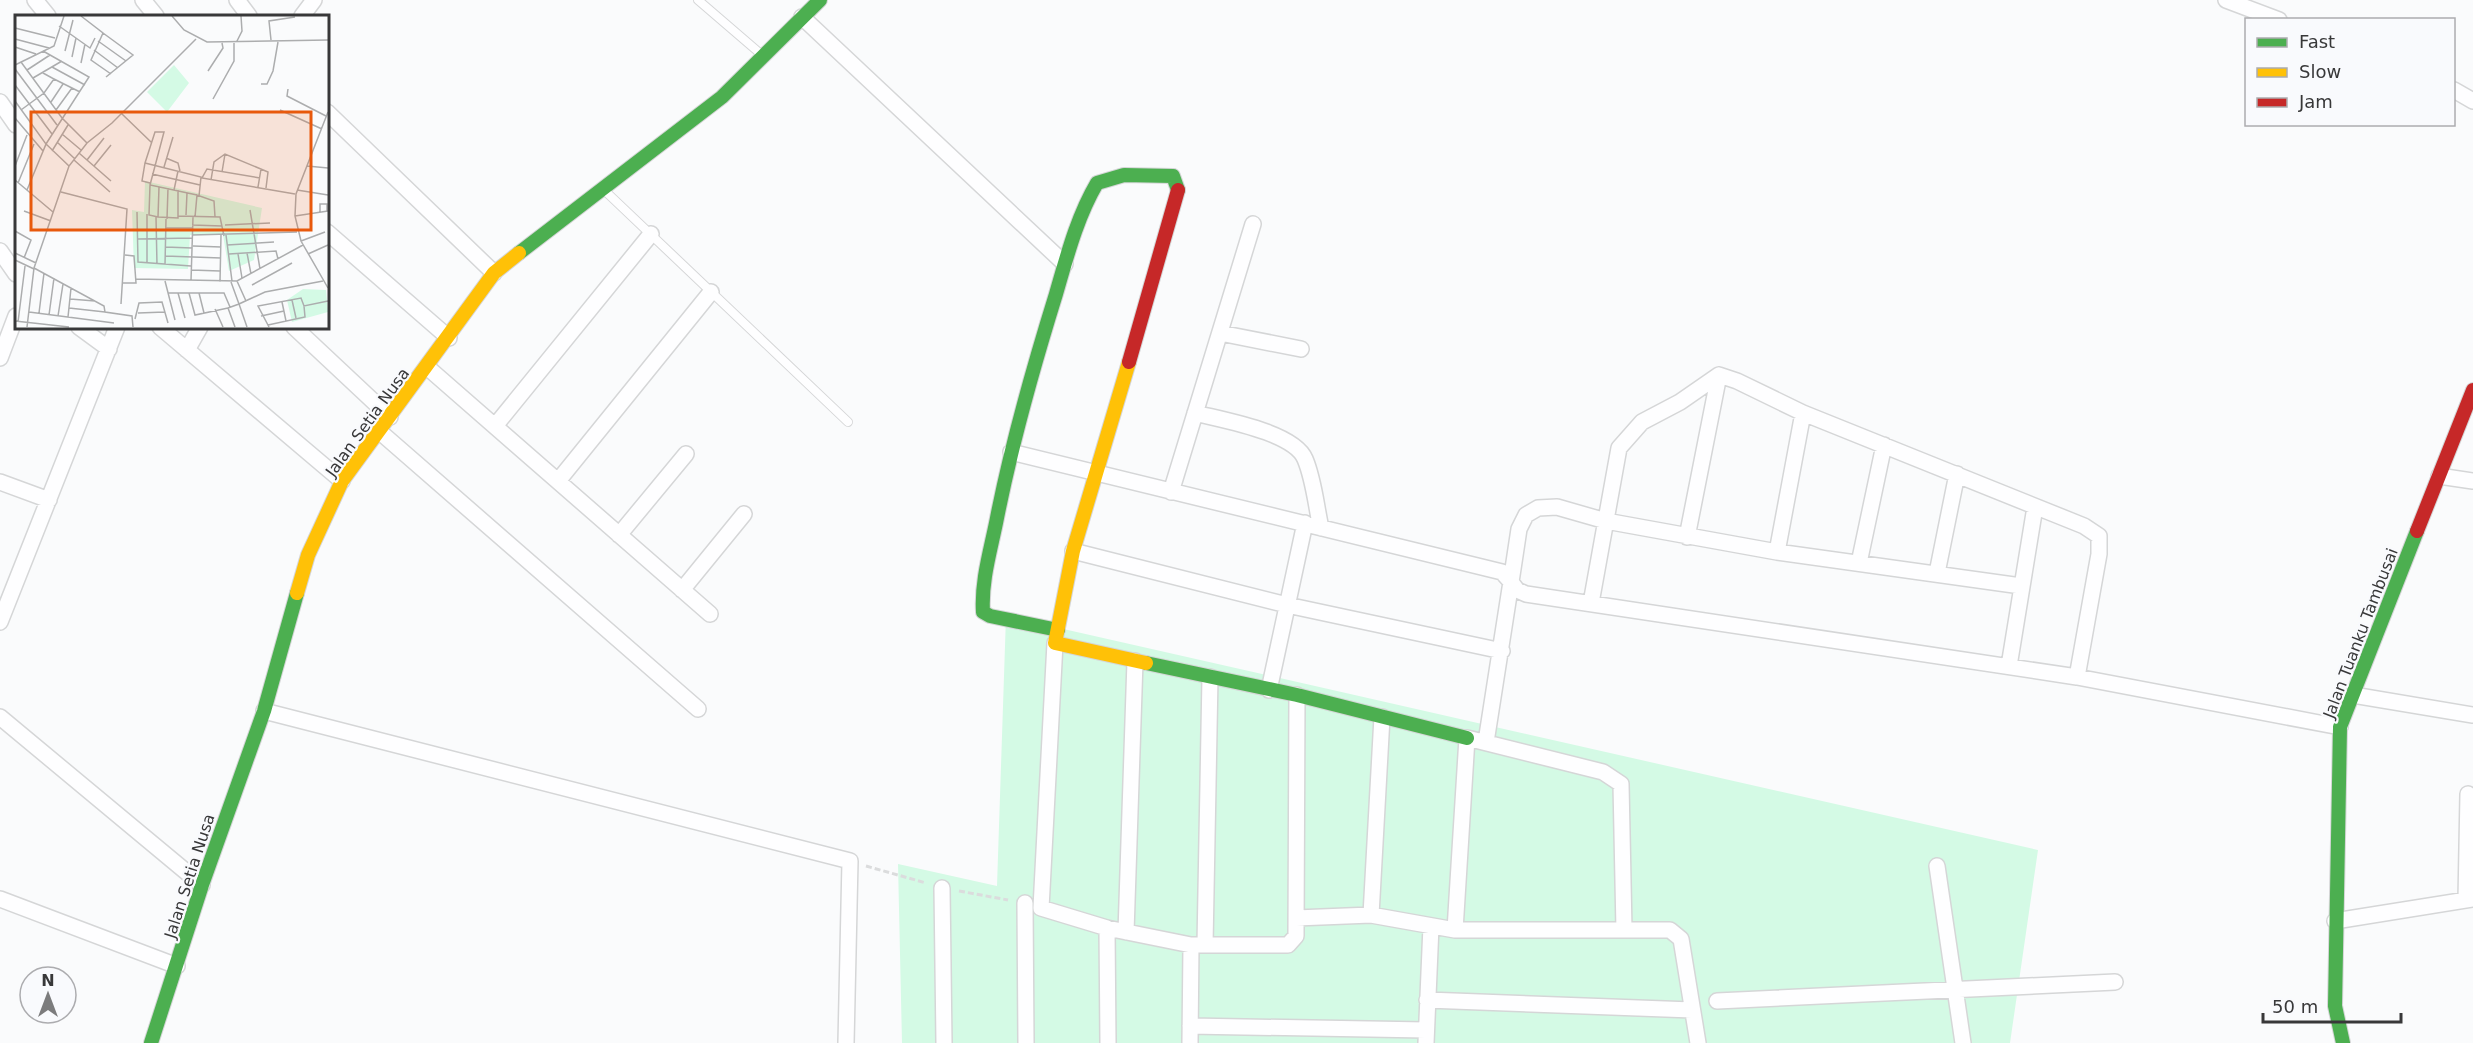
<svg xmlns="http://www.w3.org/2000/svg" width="2473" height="1043" font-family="'DejaVu Sans',sans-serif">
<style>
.green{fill:#d4fae5}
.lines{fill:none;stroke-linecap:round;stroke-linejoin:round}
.lane-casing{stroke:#d5d6d7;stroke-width:10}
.street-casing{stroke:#d5d6d7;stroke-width:18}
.fast-casing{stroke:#d5d6d7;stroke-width:16}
.slow-casing{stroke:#d5d6d7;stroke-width:16}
.jam-casing{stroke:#d5d6d7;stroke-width:16}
.path{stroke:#dbdcdd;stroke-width:3;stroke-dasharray:6 3;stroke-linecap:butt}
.lane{stroke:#fefeff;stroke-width:8}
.street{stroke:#fefeff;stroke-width:15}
.fast{stroke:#4caf50;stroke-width:14}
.slow{stroke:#ffc107;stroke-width:14}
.jam{stroke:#c62828;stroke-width:14}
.labels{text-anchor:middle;stroke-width:4.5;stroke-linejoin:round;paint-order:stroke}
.street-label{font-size:16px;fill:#383839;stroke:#f9fafd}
.inset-road{fill:none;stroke:#acadae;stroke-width:1.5}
.view{fill:#e8590c;fill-opacity:0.15;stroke:#e8590c;stroke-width:3}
.inset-edge{fill:none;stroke:#383839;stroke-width:3}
</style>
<rect width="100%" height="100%" fill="#fafbfc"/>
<!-- green -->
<path class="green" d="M1006 616 2038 850 2010 1043H902L898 864 997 886Z"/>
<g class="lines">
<!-- lane casing -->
<g class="lane-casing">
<path id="lane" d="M698 0 762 55
M603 189 848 422"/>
</g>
<!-- street casing -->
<g class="street-casing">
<path id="street" d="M35 0 48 16
M143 0 156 16
M237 0 249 16
M2226 0 2279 20
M302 16 314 0
M802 17 1065 264
M2454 90 2473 101
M0 102 16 125
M327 112 494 273
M327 232 449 338
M0 251 16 274
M79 327 109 349
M160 327 342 481
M294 327 390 417
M1220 333 1301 349
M187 350 200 327
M0 358 16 316
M427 367 710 614
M1195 413C1222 420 1294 432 1305 459 1314 480 1316 506 1321 528
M495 426 651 234
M379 431 698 709
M1011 452 1502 572 1511 582 1486 742
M2439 476 2473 481
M558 481 711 292
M0 482 49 500
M1171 492 1253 224
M619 535 686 454
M1687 537 1719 375
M1073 551 1287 605 1502 651
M1777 552 1803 413
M1859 563 1884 445
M1937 573 1957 474
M2021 586 1777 552 1606 521 1557 507 1538 508 1526 515 1519 529 1511 582 1517 590 1526 594 2077 677 2340 727
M682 590 744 514
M1591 603 1619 448 1642 422 1680 402 1719 375 1737 381 1803 413 2084 526 2099 536V554L2077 677
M0 622 117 327
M1055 643 1041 908 1107 928 1191 945H1288L1296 936 1297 695
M2009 666 2035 507
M1269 690 1305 523
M2353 695 2473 715
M264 711 850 861 846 1043
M0 717 202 885
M1937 866 1963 1043
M942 888 944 1043
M0 899 177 966
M2466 900 2468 794
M1025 903 1026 1043
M1371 915 1382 717
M1296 918 1371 915 1455 930H1670L1681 939 1698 1043
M2335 921 2473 899
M1107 928 1108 1043
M1455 930 1467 738 1603 772 1621 784 1624 930
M1126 932 1135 661
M1205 945 1210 677
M1427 1000 1692 1010
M1717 1001 2115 982
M1190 1026 1426 1030
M1190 1043 1191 945
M1426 1043 1431 926"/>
</g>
<!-- fast casing -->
<g class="fast-casing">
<path id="fast" d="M519 253 722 97 820 0
M1058 630 990 616 983 612C981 580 991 549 997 518 1012 442 1033 368 1056 294 1067 256 1077 217 1097 183L1124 175 1173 176 1178 190
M1146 663 1297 695 1467 738
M151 1043 202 885 264 711 297 593
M2343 1043 2335 1006 2340 727 2417 531"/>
</g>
<!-- slow casing -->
<g class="slow-casing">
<path id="slow" d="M1129 362 1073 551 1055 643 1146 663
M297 593 308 555 342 481 494 273 519 253"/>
</g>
<!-- jam casing -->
<g class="jam-casing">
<path id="jam" d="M1129 362 1178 190
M2417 531 2473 390"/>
</g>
<!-- path -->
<path class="path" d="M866 866 926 883
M959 891 1008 900"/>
<!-- lane -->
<use href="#lane" class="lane"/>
<!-- street -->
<use href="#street" class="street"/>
<!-- fast -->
<use href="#fast" class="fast"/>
<!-- slow -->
<use href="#slow" class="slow"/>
<!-- jam -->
<use href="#jam" class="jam"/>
</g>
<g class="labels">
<!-- street labels -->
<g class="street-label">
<text transform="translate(367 422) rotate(-54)" y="6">Jalan Setia Nusa</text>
<text transform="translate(2360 633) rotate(-69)" y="6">Jalan Tuanku Tambusai</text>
<text transform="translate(189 876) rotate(-72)" y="6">Jalan Setia Nusa</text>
</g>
</g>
<!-- overview -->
<g transform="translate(15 15)">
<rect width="314" height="314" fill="#fafbfc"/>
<path d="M159 50 174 68 152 97 132 77ZM130 166 247 193 239 245 214 256 208 220H175L173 254 119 253 117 195 129 197ZM288 274 311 275 313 297 277 307 272 285Z" fill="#d4fae5"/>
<path class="inset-road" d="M66 1 88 18 76 45 96 59M157 1 169 15 192 27 313 25M44 11 75 33 80 23M0 13 40 23M88 18 118 40 91 62M0 24 34 33M256 25 254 6 280 2M83 26 111 46M222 26 227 16 226 1M0 32 21 39M79 35 103 53M28 36 74 62 31 129 54 151M50 36 58 5M57 42 61 23M6 47 47 103 72 128M66 48 70 29M0 50 39 31 49 1M37 52 70 70M0 54 42 110M12 55 35 40M193 56 208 33 207 28M18 63 47 46M39 64 65 77M246 69H252L258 56 263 27M0 70 37 119M273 74 272 81 311 101M198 84 219 46V28M0 86 31 129 12 175M36 87 48 69M6 95 29 78 39 64 28 58M41 95 57 73M265 95 307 114M313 97 281 179 280 201 286 226 313 273M107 99 136 127M0 103 28 136M47 119 66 135M42 127 60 144M37 136 53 110M64 138 96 166M151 143 163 148 165 156M59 145 95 177M72 145 89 123M130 148 186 162 184 181M0 151 12 120M79 151 96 130M292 151 313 153M149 152 158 122M207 157 210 139M137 159 185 170M245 163 192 154 187 163 280 179M0 165 38 197M196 165 199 147 210 139 253 157 251 173M3 168 19 129M135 168 127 166 130 148 140 117H149L135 170 182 180M135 170 134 200 143 202 163 203V175M243 172 246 154M159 175 163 156M282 175 313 180M46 177 112 194 106 289M235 195 245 254M9 196 36 206M122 197 123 247 176 251M305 197V189H312V196M132 199V248M171 200 172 178M163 201 205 202 209 221M280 201 313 196M141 202 142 250M143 202 144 172M180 202 182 180 199 186 200 202M152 204 153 173M177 210 207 211M210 210 255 208M151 213H177M0 216 16 225 9 243M177 220 282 217M211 220 217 266M123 224 177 223M286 226 310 217M212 230 259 227M178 231 206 232M150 232 177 233M0 238 21 248M232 238 236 259M214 239 261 236 263 244M223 239 227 263M293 239 313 230M150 241 206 243M0 245 19 254M150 250 151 204M19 253 89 291 90 297 117 301 118 312M176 255 205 256M121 264 222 266 288 230M150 266 160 305M176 266 178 202M222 266 231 286M205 267 206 220M216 267 224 289 213 293 220 312M108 268H121L119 241 110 240M237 270 277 248M153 278H209L215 292M163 278 170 303M174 278 180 300 213 293M184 278 189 298M55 284 80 286M277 285 281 303M267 287 271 306M54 293 90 297M200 294 208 312M14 297 99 308M24 298 29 258M123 298 150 297M34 300 39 263M43 301 48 269M246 301 269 296M53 302 56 273M120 304 124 288 147 287 153 308M0 306 54 312M3 307 10 251M253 310 290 302 289 291M12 312 19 253 54 151 72 128 97 108 181 24M232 312 224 289 250 277 308 266M254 312 243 291 286 283 289 291 313 286"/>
<path class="view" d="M16 97H296V215H16Z"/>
<rect width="314" height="314" class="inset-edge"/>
</g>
<!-- legend -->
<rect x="2245" y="18" width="210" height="108" fill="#f9fafd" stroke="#acacaf" stroke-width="1.5"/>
<rect x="2257" y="38" width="30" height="9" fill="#4caf50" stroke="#acacaf" stroke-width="1.5"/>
<text x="2299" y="48" font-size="18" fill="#383839">Fast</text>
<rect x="2257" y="68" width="30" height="9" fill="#ffc107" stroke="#acacaf" stroke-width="1.5"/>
<text x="2299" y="78" font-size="18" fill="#383839">Slow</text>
<rect x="2257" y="98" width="30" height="9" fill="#c62828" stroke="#acacaf" stroke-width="1.5"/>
<text x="2299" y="108" font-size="18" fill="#383839">Jam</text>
<!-- north arrow -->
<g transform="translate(48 995)"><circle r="28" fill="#f9fafd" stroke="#acacaf" stroke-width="1.5"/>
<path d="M0-4.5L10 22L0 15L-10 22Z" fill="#7c7c7d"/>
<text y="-9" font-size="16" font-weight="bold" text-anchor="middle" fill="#383839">N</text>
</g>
<!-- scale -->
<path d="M2263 1013v9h138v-9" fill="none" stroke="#383839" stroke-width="3"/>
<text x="2272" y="1013" font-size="18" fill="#383839" stroke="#f9fafd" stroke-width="4.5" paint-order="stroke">50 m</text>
</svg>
